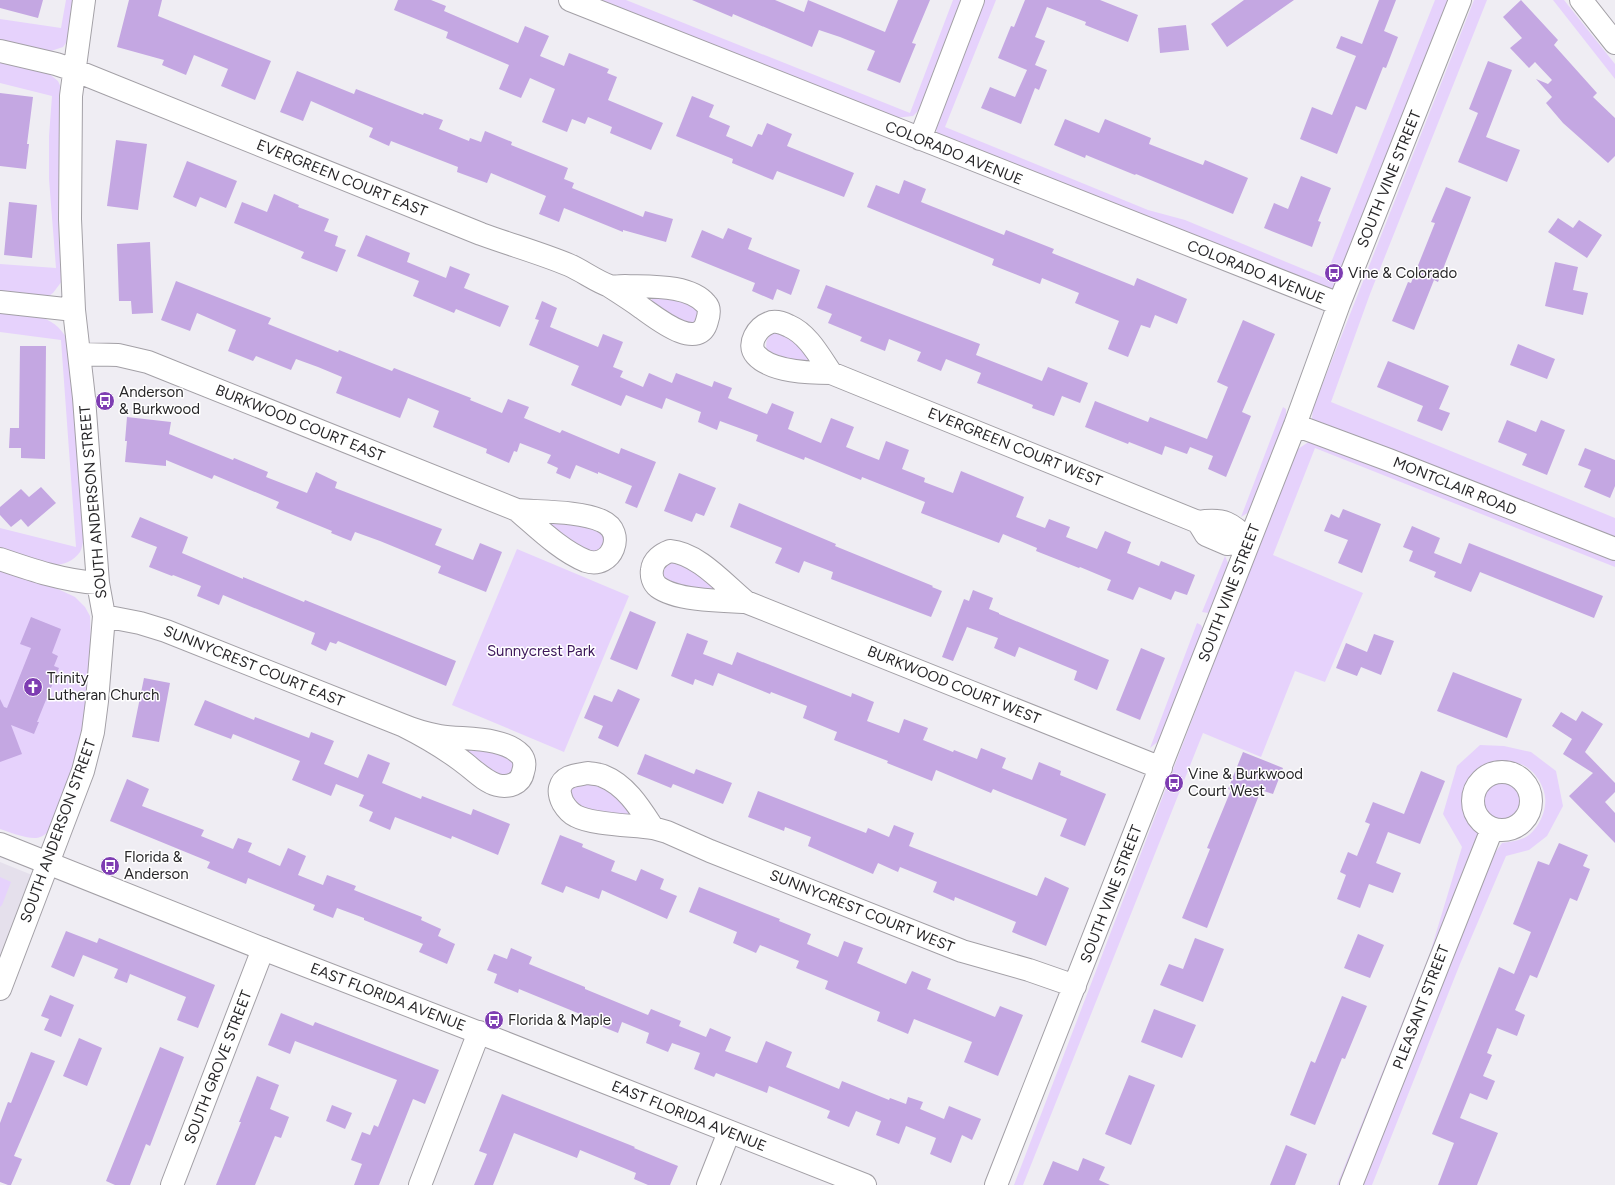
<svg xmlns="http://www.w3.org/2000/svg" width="1615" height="1185" font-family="Figtree,sans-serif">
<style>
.built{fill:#e5e0ec}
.green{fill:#e6d2fc}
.building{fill:#c4a7e2}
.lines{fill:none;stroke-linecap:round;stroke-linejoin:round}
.minor-casing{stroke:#a3a0a6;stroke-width:24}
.major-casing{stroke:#a3a0a6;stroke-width:24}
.minor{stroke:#fff;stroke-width:22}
.major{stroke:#fff;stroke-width:22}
.labels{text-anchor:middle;stroke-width:3;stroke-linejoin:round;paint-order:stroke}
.street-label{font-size:15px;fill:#282729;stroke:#fff}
.poi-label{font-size:15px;fill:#282729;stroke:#fff;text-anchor:start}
.park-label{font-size:15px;fill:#3d175b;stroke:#fff}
</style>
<rect width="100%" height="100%" fill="#efedf3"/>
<!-- built -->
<path class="built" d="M0 862 37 877 0 971Z"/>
<!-- green -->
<path class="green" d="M66 0H76L69 39 63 47 48 52 0 41V19L61 28Z
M595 0H626L910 113 953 0H966L920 109 913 116 895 118Z
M983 0H996L945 127 1148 210 1185 220 1325 278 1435 0H1452L1336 287 1331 290 937 134 936 127Z
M1474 0H1487L1370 294 1331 402 1615 518V541L1331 430 1312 419 1313 408Z
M1553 0H1564L1615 64V79Z
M0 61 47 72 58 81 63 92 62 281 53 293 46 298 0 294V264L56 268 49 179V136L52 96 0 83Z
M655 297 694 301 700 316 692 328 650 306 652 298Z
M0 310C32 315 57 313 71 347L85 534C83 539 83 547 80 552 60 579 23 557 0 547V528L76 547 61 340 0 332Z
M785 330 812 363 768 356C763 339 768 332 785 330Z
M1283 407 1286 409V417L1249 512 1241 517Z
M1310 441 1615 558V567L1315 448 1273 555 1363 593 1325 682 1295 671 1261 757 1203 733 1023 1185H1014L1295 451Z
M539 517 596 524 607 536 602 553 585 555Z
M517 549 629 596 564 752 452 705Z
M1225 556 1228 563 1229 569 1213 610 1208 613 1202 612Z
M684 560 723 595 663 582 661 570 665 563Z
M0 567 60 590 75 597 85 607 90 616 91 650 83 738 51 829C48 832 44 836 40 837 32 841 9 832 0 829Z
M1197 623 1201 625 1203 629 1160 740 1150 748Z
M453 745 512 754 520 772 504 781Z
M1480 745 1504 746 1531 752 1556 771 1563 806 1547 836 1529 850 1506 856 1460 964 1372 1185H1362L1492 857 1502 843C1509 842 1517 841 1524 838 1535 833 1544 817 1545 805 1548 789 1533 765 1516 763 1505 762 1495 764 1485 767L1465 794 1466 810 1470 824 1478 831 1479 841 1347 1185H1337L1430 953 1462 847 1443 814 1457 766Z
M1482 803a22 22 0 1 1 44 0a22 22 0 1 1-44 0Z
M570 782 610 785 639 818 620 819 572 806 564 786Z
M0 877 11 882 2 905 0 907Z"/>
<!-- building -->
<path class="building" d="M0 0H43L38 18 0 8Z
M129 0H162L158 16 271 61 255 100 221 86 228 69 194 55 186 75 162 65 164 60 117 47Z
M398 0H431L446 6 444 11 518 43 525 26 549 36 540 56 564 66 569 53 609 69 607 73 617 77 608 100 663 123 651 150 610 133 612 127 588 117 585 124 572 119 567 132 542 122 555 89 530 78 521 98 499 89 509 65 446 38 448 32 394 10Z
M692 0H775L804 12 808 0 885 32 898 0H930L912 43 916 44 900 83 867 70 875 51 840 37 819 30 812 47 733 14 732 17Z
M1025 0H1100L1138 15 1128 42 1085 25 1086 22 1047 7 1035 37 1045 41 1035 65 1047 70 1039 90 1035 88 1021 124 981 108 990 87 1015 97 1027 70 998 58 1011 26 1014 27Z
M1244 0H1294L1227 47 1211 24Z
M1379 0H1396L1384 31 1398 37 1386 68 1383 67 1366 110 1356 106 1337 154 1300 139 1312 107 1332 115 1356 56 1336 48 1341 36 1362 44Z
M1521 0 1558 40 1554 45 1597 93 1593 97 1615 118V156L1608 163 1563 123 1546 103 1552 97 1536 79 1548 84 1552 80 1535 62 1529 68 1510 48 1522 38 1503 17Z
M1186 25 1189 50 1160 53 1158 28Z
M1488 61 1512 70 1486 137 1520 150 1507 182 1458 162 1478 113 1469 109Z
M297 71 354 94 356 89 423 115 424 113 443 120 439 129 469 141 470 138 481 142 485 131 512 142 511 145 568 168 564 179 574 183 572 188 643 217 645 211 673 219 666 242 623 230V232L564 208 559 222 539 214 546 196 491 173 487 183 457 172 458 167 391 141 389 146 369 137 373 128 311 101 303 121 280 112Z
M0 93 33 97 27 144H29L26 169 0 166Z
M692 96 714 105 709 117 730 126 726 136 752 147 758 134 762 135 767 123 792 134 787 146 854 173 844 197 777 171 773 180 732 163 733 159 676 136Z
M1065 119 1099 133 1105 119 1151 138 1149 144 1203 165 1205 160 1248 178 1233 214 1136 174 1135 175 1086 155 1085 158 1054 145Z
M116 140 147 144 138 210 107 206Z
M187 161 237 181 226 208 200 197 196 207 173 197Z
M1301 176 1331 188 1318 221 1321 222 1312 247 1264 228 1274 203 1288 209Z
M904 180 926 189 921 202 1004 235 1006 230 1054 249 1052 253 1134 286 1137 278 1187 299 1177 324 1155 315 1150 328 1141 325 1128 357 1108 349 1119 321 1075 303 1079 293 1042 278 1040 284 992 265 994 259 867 207 876 185 899 194Z
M1446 187 1471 197 1438 282 1434 280 1414 330 1392 321 1408 282 1411 283 1435 223 1431 222Z
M274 194 299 205 298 207 329 219 324 231 338 236 335 246 346 250 337 272 301 258 304 252 234 223 242 202 267 212Z
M9 202 37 205 32 258 4 255Z
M1558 218 1573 228 1579 220 1602 235 1587 258 1548 232Z
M728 228 752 238 748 249 800 270 791 295 777 289 773 300 752 291 755 283 691 257 702 230 723 239Z
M366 235 410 253 407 262 446 278 450 266 470 274 464 288 509 306 500 327 456 309 454 313 413 296 419 281 357 256Z
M150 242 153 313 132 314 131 301H119L117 244Z
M1555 262 1578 267 1573 290 1588 293 1583 315 1545 306Z
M176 281 271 318 268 324 338 352 339 350 392 371 394 368 471 398 470 400 502 413 508 399 529 407 524 418 560 433 562 430 619 454 621 448 656 462 637 508 625 503 632 486 598 472V474L576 465 570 479 556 473 558 468 547 463 551 455 520 443 517 452 514 451 509 463 486 453 487 449 433 427 439 411 408 398 400 418 336 393 342 377 318 367 296 359 291 370 256 356 253 361 228 351 236 330 197 313 190 331 161 320Z
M826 285 980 344 976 355 1042 381 1048 367 1088 383 1080 403 1062 396 1054 416 1032 408 1033 405 977 383 981 373 946 359 941 371 917 361 921 352 889 339 885 351 860 341 862 337 828 323 832 314 817 308Z
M542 301 557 308 550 327 598 347 603 334 623 342 613 367 623 371 620 377 643 387 649 373 672 383 676 373 712 387 714 381 732 388 728 398 767 414 772 403 794 412 788 429 821 443 831 418 854 427 846 447 879 460 886 441 909 450 902 469 925 478 924 482 953 493 961 471 1024 497 1016 517 1045 528 1049 519 1070 527 1066 537 1097 549 1105 531 1131 542 1127 553 1159 566 1161 561 1195 575 1187 595 1175 591 1171 600 1139 587 1133 600 1107 590 1111 580 1080 567 1079 568 1036 551 1037 548 1003 534 999 543 921 513 925 502 862 477 861 480 805 457 804 460 756 441 758 435 720 421 717 430 698 422 701 412 666 398 662 409 626 395 621 406 571 385 579 366 529 345 539 320 535 319Z
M1243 320 1275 334 1242 412 1251 416 1226 477 1208 469 1213 456 1190 447 1187 454 1165 446 1162 455 1129 442 1128 444 1085 427 1095 401 1148 422 1150 417 1207 439 1228 387 1217 382Z
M1518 344 1555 359 1547 379 1510 365Z
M20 346H46L45 459 21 458V448H9L10 428H19Z
M1388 361 1449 386 1439 409 1450 413 1442 431 1417 421 1423 406 1377 387Z
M127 417 171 422 169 434 233 460 234 458 268 472 266 477 307 493 316 472 337 482 335 488 442 529 435 545 473 560 480 543 502 552 486 592 438 573 441 566 380 541 355 532 351 541 331 533 332 531 276 508 279 502 214 475 212 479 166 460V466L125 462 127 441H125Z
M1507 420 1536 432 1541 420 1565 430 1547 475 1522 465 1527 454 1498 442Z
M1585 448 1615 460V486L1610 498 1584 487 1591 470 1578 465Z
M679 473 716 488 704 516 696 513 692 522 664 511Z
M41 487 56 503 28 527 21 519 11 527 0 515V507L21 489 29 497Z
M739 503 836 544 835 546 933 586 932 587 942 591 931 617 831 579 833 572 804 561 799 573 775 563 782 548 730 527Z
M1343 509 1381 524 1362 573 1338 563 1348 540 1324 531 1331 514 1339 518Z
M140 517 188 537 182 553 243 579V577L304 602 305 600 456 661 446 686 338 641 336 644 330 642 326 651 311 644 315 633 223 595 219 605 197 596 201 586 173 575 172 576 149 567 157 547 131 537Z
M1412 526 1440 538 1434 553 1461 564 1469 543 1603 596 1594 618 1480 572 1471 592 1434 577 1436 572 1409 561 1413 551 1403 547Z
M973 590 993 598 989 609 999 613V614L1109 660 1097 690 1074 680 1077 671 1019 647 1015 657 994 648 998 638 967 627 953 661 942 657 964 599 969 601Z
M630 611 656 622 637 670 610 659Z
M31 617 61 629 52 653 58 656 54 666 59 668 37 722H39L34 734 11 725 22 754 0 762V699L4 707 7 708 31 648 20 644Z
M687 633 708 641 703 654 732 665 737 652 851 697 852 693 874 702 867 721 899 733 904 719 928 728 923 740 953 752 954 750 977 759 981 748 1006 758 1002 768 1032 780 1039 762 1061 771 1060 775 1106 794 1085 846 1060 836 1067 819 993 789 991 793 936 770 932 781 887 763 888 761 834 740 837 732 803 718 807 706 771 692 770 694 718 673 713 686 695 679 693 685 671 676Z
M1374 634 1394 641 1381 675 1361 667 1357 676 1336 668 1346 643 1367 652Z
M1141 648 1165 658 1140 720 1116 710Z
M1453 672 1522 699 1507 738 1437 711Z
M144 678 170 683 159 742 132 737Z
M618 689 640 699 618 747 598 738 603 726 584 718 594 695 612 702Z
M205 700 254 720 255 717 309 738 311 732 334 741 324 764 358 778 368 754 390 763 382 783 421 799 422 796 471 815 473 809 510 824 498 855 452 836 451 839 395 817 390 830 369 821 373 812 359 806 364 795 336 784 331 796 292 780 300 761 233 734 231 739 194 725Z
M1582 711 1603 724 1585 752 1615 783V792L1605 802 1615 813V843L1569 796 1593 773 1563 754 1572 739 1552 726 1561 712 1576 721Z
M1243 752 1283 768 1273 794 1261 790 1207 928 1182 918 1210 849 1207 848 1231 790 1228 789Z
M645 754 694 774 696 769 732 783 723 804 673 784 671 788 637 774Z
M1421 771 1445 781 1420 844 1388 832 1376 863 1401 873 1393 893 1369 884 1360 908 1337 899 1346 875 1340 872 1348 852 1357 856 1370 824 1365 822 1373 802 1404 814Z
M127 779 149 789 142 806 204 830 201 836 233 849 238 838 252 843 248 852 280 866 288 848 306 856 298 875 323 885 327 875 356 886 354 890 422 917 421 920 441 929 438 936 455 944 447 964 419 952 423 944 364 920V918L337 908 333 918 313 910 315 905 248 878 246 884 207 868 210 862 110 821Z
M758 791 866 833 868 828 889 837 894 825 914 833 909 846 1037 896 1045 877 1069 888 1046 946 1012 932 1016 922 955 897 954 901 933 892 937 882 900 867 898 872 878 863 873 874 808 846 811 837 785 827 784 831 748 817Z
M560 835 583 844 582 847 615 861 611 871 636 881 641 869 664 879 660 889 677 896 667 919 602 890 599 899 566 886 563 893 541 884Z
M1559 843 1588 855 1583 866 1590 869 1577 901 1570 898 1537 978 1530 975 1515 1010 1525 1015 1517 1036 1497 1028 1487 1053 1492 1055 1483 1076 1495 1081 1487 1100 1470 1093 1460 1118 1498 1133 1477 1185H1438L1454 1143 1432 1134 1499 967 1514 974 1531 932 1513 924 1538 861 1549 865Z
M699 887 780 919 779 921 811 934 807 944 838 957 844 941 863 948 857 963 906 984 912 971 931 979 927 989 995 1017 1000 1006 1023 1015 998 1076 964 1062 972 1042 914 1019 908 1034 877 1021 880 1012 825 989 828 981 796 968 799 961 760 945 756 953 733 943 737 932 689 912Z
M66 931 97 943 99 938 215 985 198 1028 177 1020 186 997 130 974 127 983 114 978 118 969 83 955 74 977 51 967Z
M1358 934 1384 945 1370 978 1344 968Z
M1195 938 1224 949 1203 1002 1160 985 1169 964 1183 969Z
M511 948 532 957 529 964 585 987V989L648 1015 651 1009 681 1021 679 1026 706 1037 710 1028 731 1037 725 1051 757 1063 766 1041 792 1052 786 1067 839 1089 842 1081 889 1100 890 1098 906 1104 908 1097 923 1102 920 1109 944 1119 949 1106 981 1119 972 1140 962 1135 951 1163 930 1154 936 1138 906 1126 899 1144 876 1135 881 1121 856 1111 849 1127 827 1118 830 1111 769 1086 767 1093 716 1073 714 1077 694 1069 700 1053 672 1043 668 1052 646 1043 649 1033 622 1022 618 1033 583 1019 585 1016 519 989 518 993 494 983 497 974 487 970 494 954 507 959Z
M50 995 74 1005 61 1037 44 1030 49 1019 41 1016Z
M1342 996 1367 1006 1345 1059 1342 1058 1315 1125 1290 1115 1311 1061 1315 1063Z
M1154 1009 1196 1025 1182 1058 1141 1042Z
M281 1013 313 1026 315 1022 439 1070 425 1104 413 1099 379 1185H354L362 1164 351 1160 362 1132 370 1135 374 1125 378 1127 397 1080 295 1041 290 1054 268 1045Z
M79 1038 102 1048 87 1086 63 1076Z
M160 1047 184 1057 150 1146 146 1144 130 1185H115L106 1181Z
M31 1052 55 1061 14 1156 22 1159 11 1185H8L0 1182V1123L8 1102 11 1103Z
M1129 1075 1155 1085 1131 1145 1105 1134Z
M257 1076 279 1085 270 1109 289 1117 281 1138 275 1136 255 1185H216L241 1122H239Z
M502 1094 635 1147 634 1148 678 1166 670 1185H648L634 1179 636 1173 580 1150 577 1158 514 1133 493 1185H474L487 1154 479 1151Z
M332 1105 352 1113 345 1129 326 1121Z
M1286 1145 1307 1154 1295 1185H1270Z
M1083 1158 1105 1167 1099 1180 1110 1185H1043L1053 1161 1078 1171Z"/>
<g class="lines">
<!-- minor casing -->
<g class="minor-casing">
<path id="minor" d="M570 0 1339 304
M1581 0 1615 43
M0 51 56 64 74 70 481 234C511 245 540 253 569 265 581 270 599 283 610 286 615 287 620 286 625 286 649 287 689 284 706 304 710 308 709 315 707 321 699 353 655 317 642 308 631 300 620 293 609 286
M920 139 973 0
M0 302 74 310
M79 354 118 355 148 362 517 510
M831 373C810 373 771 372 756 355 746 344 758 327 769 323 775 320 783 323 789 326 808 334 820 357 831 373L1198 522C1224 518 1232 523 1249 541
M1295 425 1389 460 1615 549
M517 510C541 512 581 511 602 521 627 532 612 570 586 561 561 551 537 527 517 510Z
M1198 522 1206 535 1227 544 1249 541
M670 551C698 553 725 585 746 602 723 601 677 601 658 587 653 583 651 576 652 570 653 560 662 554 670 551Z
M0 559C32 570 64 581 98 583
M746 602 1161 768
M104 616 140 623 166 631 402 725C414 730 427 734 440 736 464 740 503 736 521 755 525 760 525 766 523 772 521 784 508 788 497 785 483 781 471 767 459 759 441 746 422 735 402 725
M1473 801a29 29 0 1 1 58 0a29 29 0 1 1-58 0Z
M588 773C593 774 599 774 603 776 626 785 640 808 653 828 632 825 593 825 576 816 570 813 566 808 563 803 561 799 559 792 560 788 563 775 577 775 588 773Z
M653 828 667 832 710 851 962 951 1029 970 1075 986
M0 989 83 771 93 732 97 701 104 616 98 583 84 398 74 310 70 219 71 96 84 0
M172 1185 263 949
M420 1185 479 1032
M708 1185 729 1132
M996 1185 1295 425 1339 304 1460 0
M1351 1185 1492 829"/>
</g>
<!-- major casing -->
<g class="major-casing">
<path id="major" d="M0 844 263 949 503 1042 865 1185"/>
</g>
<!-- minor -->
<use href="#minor" class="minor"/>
<!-- major -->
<use href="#major" class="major"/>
</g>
<!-- icons -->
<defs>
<g id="bus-disc" transform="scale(1)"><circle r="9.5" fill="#7e3db2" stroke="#fff"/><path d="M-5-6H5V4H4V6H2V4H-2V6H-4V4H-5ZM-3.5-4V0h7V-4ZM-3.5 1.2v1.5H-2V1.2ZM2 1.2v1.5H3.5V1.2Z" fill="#fff"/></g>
<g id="church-disc" transform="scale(1)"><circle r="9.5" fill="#7e3db2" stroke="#fff"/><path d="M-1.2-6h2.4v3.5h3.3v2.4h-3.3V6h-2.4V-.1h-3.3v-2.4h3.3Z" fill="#fff"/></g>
</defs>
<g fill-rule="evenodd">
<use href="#bus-disc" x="1334" y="273"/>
<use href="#bus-disc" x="105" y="401"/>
<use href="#church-disc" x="33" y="687"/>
<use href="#bus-disc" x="1174" y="783"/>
<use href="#bus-disc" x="110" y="866"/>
<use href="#bus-disc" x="494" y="1020"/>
</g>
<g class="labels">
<!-- street labels -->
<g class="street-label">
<text transform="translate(954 153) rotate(22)" y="5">COLORADO AVENUE</text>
<text transform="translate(342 178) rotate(22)" y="5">EVERGREEN COURT EAST</text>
<text transform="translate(1389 179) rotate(-68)" y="5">SOUTH VINE STREET</text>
<text transform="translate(1256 272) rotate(22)" y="5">COLORADO AVENUE</text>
<text transform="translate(300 423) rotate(22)" y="5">BURKWOOD COURT EAST</text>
<text transform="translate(1015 447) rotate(22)" y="5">EVERGREEN COURT WEST</text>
<text transform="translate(1455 486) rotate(22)" y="5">MONTCLAIR ROAD</text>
<text transform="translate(93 502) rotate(-95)" y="5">SOUTH ANDERSON STREET</text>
<text transform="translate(1229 593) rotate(-69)" y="5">SOUTH VINE STREET</text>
<text transform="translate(254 666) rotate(22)" y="5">SUNNYCREST COURT EAST</text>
<text transform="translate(954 685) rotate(22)" y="5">BURKWOOD COURT WEST</text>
<text transform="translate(58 831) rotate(-70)" y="5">SOUTH ANDERSON STREET</text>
<text transform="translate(1111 894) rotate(-69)" y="5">SOUTH VINE STREET</text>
<text transform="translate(862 911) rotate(22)" y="5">SUNNYCREST COURT WEST</text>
<text transform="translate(388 997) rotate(21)" y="5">EAST FLORIDA AVENUE</text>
<text transform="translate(1421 1007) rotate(-69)" y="5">PLEASANT STREET</text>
<text transform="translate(218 1067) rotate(-69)" y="5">SOUTH GROVE STREET</text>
<text transform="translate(689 1116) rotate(22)" y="5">EAST FLORIDA AVENUE</text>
</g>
<!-- poi labels -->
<g class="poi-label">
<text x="1348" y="278">Vine &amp; Colorado</text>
<text x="119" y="397">Anderson<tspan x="119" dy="17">&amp; Burkwood</tspan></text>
<text x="47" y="683">Trinity<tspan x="47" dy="17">Lutheran Church</tspan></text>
<text x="1188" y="779">Vine &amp; Burkwood<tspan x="1188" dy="17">Court West</tspan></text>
<text x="124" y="862">Florida &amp;<tspan x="124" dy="17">Anderson</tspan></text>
<text x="508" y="1025">Florida &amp; Maple</text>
</g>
<!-- park labels -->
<g class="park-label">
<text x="541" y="656">Sunnycrest Park</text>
</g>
</g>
</svg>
